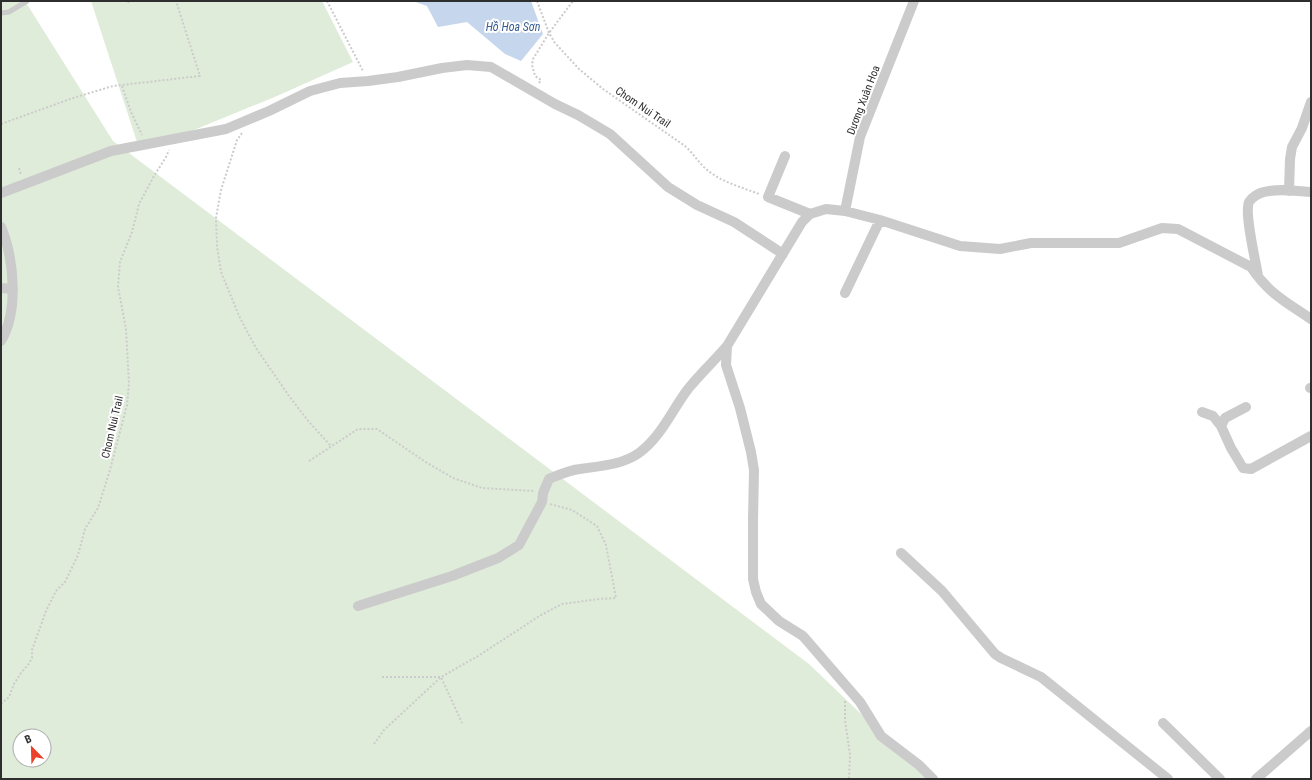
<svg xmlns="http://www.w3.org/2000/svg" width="1312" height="780" font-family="'Roboto Condensed',sans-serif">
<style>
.green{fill:#e0ecda;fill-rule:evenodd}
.water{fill:#c6d6ec}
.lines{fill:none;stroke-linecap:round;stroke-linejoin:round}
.path{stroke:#cbcbcb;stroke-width:2;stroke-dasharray:2 2;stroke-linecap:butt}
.service{stroke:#cbcbcb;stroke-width:5}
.minor{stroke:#cbcbcb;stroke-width:10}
.labels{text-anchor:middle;stroke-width:4;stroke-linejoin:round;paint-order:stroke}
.street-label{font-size:11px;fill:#2e2e2e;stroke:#fff}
.water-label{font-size:12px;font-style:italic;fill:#395e92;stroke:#fff}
</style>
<rect width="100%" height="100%" fill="#fff"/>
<!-- green -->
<path class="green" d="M1 1H25L113 141 809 664 929 779H1ZM20 736H44V760H20Z
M91 1H322L353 62 277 96 172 139 137 142Z"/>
<!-- water -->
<path class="water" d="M413 1H531L543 34 521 61 505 54 467 22 438 27 427 6Z"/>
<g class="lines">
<!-- path -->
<path class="path" d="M327 1 363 71
M537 1 549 33 555 43 579 69 603 89 685 146C693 153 698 162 706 169 721 182 741 187 759 194
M128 3 129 1
M539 83 541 80 535 76 532 65 533 59 549 33 573 1
M122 86 131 112 142 135
M1 124 73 98 113 86 200 76 176 1
M242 133 237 140 221 190 216 218 217 246 221 272 240 318 256 348 289 396 309 422 331 446
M19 168 21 175
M309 461 358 429H377L424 461 453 478 482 488 534 491
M382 677H441L462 723
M845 701V720L850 755 849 779
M1 704 9 697 14 684 21 673 28 665 32 658V650L46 611 56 591 65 582 78 555 85 529 98 508 110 470 127 405 129 384 126 329 118 287 120 262 132 232 139 204 154 176 166 157 169 150
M374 744 384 730 441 677 478 656 541 615 562 604 599 599 616 598 606 545 597 526 572 510 550 504"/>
<!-- service -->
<path class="service" d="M1 13 9 12 27 1"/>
<!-- minor -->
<path class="minor" d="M785 156 768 197 810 214
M1289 191 1290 159 1292 147 1302 128 1311 102
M1 193 111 151 226 129 269 111 310 91 340 83 368 81 398 77 442 68 467 65 491 67 555 104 578 115 610 134 668 187 697 205 734 222 783 254
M845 211 860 137 914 1
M1 227C14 258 19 311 1 341
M1258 276C1256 262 1244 213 1249 202 1252 197 1259 193 1264 192 1279 188 1296 191 1311 192
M1 288 13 289
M845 293 880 220
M1310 388H1311
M1202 412 1213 416 1221 426 1231 448 1243 468 1251 469 1311 436
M1221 426 1225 418 1246 407
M901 553 942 591 995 654 1001 658 1041 677 1168 779
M358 606 452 576 498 558 519 545 542 502 543 493 549 479C559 475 569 470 580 469 600 466 622 465 639 453 661 437 672 410 688 389 700 374 715 360 727 346
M1163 723 1220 779
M933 779 919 765 881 736 860 702 803 636 779 621 761 604 756 592 753 579V520L754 470 751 452 740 408 726 365 727 346 802 222 810 214 826 209 845 211 880 220 960 246 1000 249 1031 243H1119L1162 228 1178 229 1251 267C1268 293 1286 302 1311 319
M1256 779 1311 731"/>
</g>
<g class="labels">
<!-- street labels -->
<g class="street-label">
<text transform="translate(863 100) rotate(-69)" y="4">Dương Xuân Hoa</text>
<text transform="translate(643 107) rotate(34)" y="4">Chom Nui Trail</text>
<text transform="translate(112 427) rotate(-77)" y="4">Chom Nui Trail</text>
</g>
<!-- water labels -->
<g class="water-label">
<text x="513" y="31">Hồ Hoa Sơn</text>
</g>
</g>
<!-- border -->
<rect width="1312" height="780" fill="none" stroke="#2e2e2e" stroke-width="4"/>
<!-- north arrow -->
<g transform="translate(32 748) rotate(337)"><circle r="19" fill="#ffffff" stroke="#ababab"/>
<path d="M0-3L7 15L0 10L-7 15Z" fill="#eb4029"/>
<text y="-6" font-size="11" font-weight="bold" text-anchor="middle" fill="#2e2e2e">B</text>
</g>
</svg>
